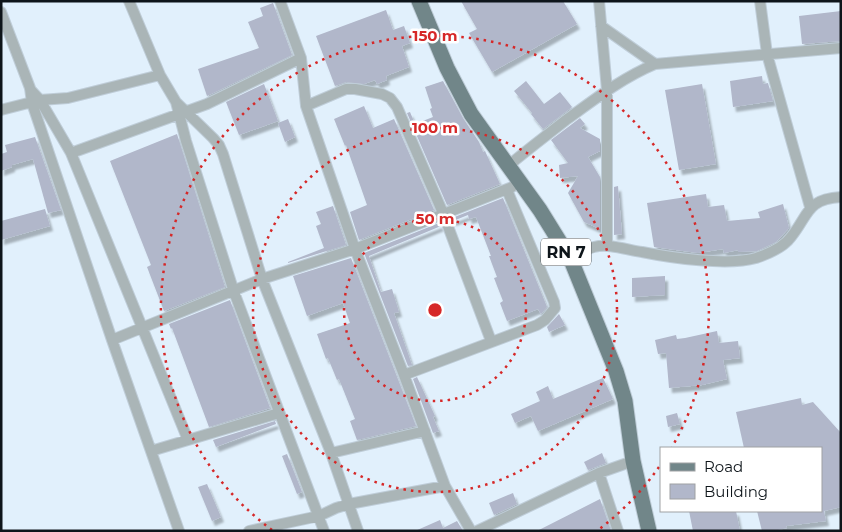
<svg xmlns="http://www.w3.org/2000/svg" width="842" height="532" font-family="Montserrat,sans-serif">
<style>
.building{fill:#b1b7ca;filter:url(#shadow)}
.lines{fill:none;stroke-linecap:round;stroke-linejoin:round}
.street-casing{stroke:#bfcdd8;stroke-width:12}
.primary-casing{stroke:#bfcdd8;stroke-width:17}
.street{stroke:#aab5b7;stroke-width:10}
.primary{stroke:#718689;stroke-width:15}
.ring{fill:none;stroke:#d62828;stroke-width:2.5;stroke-dasharray:2.5 5}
.labels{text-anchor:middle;stroke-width:5;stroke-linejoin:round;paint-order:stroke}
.shield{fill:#fff;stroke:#565b5f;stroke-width:1}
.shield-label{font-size:16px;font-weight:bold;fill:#0e151a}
.centre{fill:#d62828;stroke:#fff;stroke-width:2.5}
.ring-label{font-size:15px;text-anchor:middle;font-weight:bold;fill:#d62828;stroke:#fff;stroke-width:5;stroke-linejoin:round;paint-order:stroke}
</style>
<defs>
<filter id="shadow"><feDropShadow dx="3" dy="5" stdDeviation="1" flood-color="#0004"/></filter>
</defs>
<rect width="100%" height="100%" fill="#e1f0fc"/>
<!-- building -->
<path class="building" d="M461 1H563L577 24 492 72 469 33 477 29Z
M273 3 292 55 207 96 198 69 259 48 248 22 263 16 260 8Z
M386 10 393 30 404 26 410 43 402 46 409 67 386 76 387 80 377 84 375 80 364 84 346 82 335 86 316 36Z
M841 11V41L802 44 799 16Z
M762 76 763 84 768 83 773 101 733 107 730 81Z
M443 81 463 118 479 142 483 152 485 151 500 184 447 205 407 113 410 112 415 124 433 117 430 109 432 108 425 87Z
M526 81 544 104 560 92 572 107 543 129 531 114 532 113 514 91Z
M264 84 278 121 239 135 226 102Z
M702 84 716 164 679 170 665 90Z
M364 106 373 128 394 119 434 210 359 240 350 212 367 205 346 145 345 146 334 119Z
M580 118 585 124 580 128 600 139V151L588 157 600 177V229L584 222 568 193 578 176 560 178 559 165 568 163 551 140Z
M288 119 295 137 285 142 278 123Z
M177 134 225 287 164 311 147 267 151 265 110 161Z
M35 137 61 210 48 213 33 159 12 165V167L1 171V154L7 152 5 145Z
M618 186 622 234 614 235V187Z
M706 194 708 207 724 205 727 221 760 218 758 212 783 204 789 228 776 242 757 251 738 252V250L724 253 723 249 698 253 654 247 647 203Z
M503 198 547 307 541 314 538 309 507 321 500 303 503 301 494 278 497 277 489 256H491L476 217 469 219 468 215 453 221 452 218Z
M333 206 346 245 288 263V262L324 248 316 226 321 224 316 212Z
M45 209 50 226 1 240V221Z
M439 223 441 226 369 256 381 292 392 289 399 312 394 313 412 365 408 366 364 253Z
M351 258 416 426 357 440 350 421 355 419 339 379 337 380 328 358 326 359 317 334 350 323 343 303 307 316 293 276Z
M665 276V295L632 297V278Z
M230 300 270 408 209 427 172 328 171 329 169 324Z
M559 314 565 325 549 332 547 327Z
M717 331 719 343 738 341 740 358 723 360 727 379 702 385 669 388 666 353 658 354 655 340 676 335 677 339 685 338Z
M417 377 435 416 433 417 439 431 433 433 413 379Z
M603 378 613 399 538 431 531 416 515 423 511 414 540 401 536 392 548 386 553 399Z
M801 398 802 405 813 402 841 433V507L824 511 826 521 786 526 787 528 773 531H762L757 511H821V448H744L736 412Z
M677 413 680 424 668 427 666 416Z
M275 421 276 424 216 447 213 440Z
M602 453 606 463 588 470 584 462Z
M287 454 302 492 297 494 282 456Z
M207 484 221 517 212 521 198 487Z
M513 493 517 504 494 515 489 503Z
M600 499 611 531H537Z
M689 511H736L740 531H693Z
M440 520 443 528 457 521 463 531H415Z"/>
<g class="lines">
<!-- street casing -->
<g class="street-casing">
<path id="street" d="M129 1 160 75 176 102 213 138 219 145 223 154 262 279 331 453 358 531
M280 1 301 58 306 106 355 249 404 375 537 325 545 320 555 308 554 302 507 190
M599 1 607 90V246
M760 1 767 54 810 207
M1 12 30 88 32 103 112 340 179 531
M601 26 655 64
M30 89 40 100 71 153 188 440
M176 102 186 141 234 292 324 531
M306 106 346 89H355L382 94 390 98 397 107 443 213 491 341
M1 110 40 100 68 98 160 75
M71 153 207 104 301 58
M508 166C527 150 547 135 566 120 595 99 622 78 655 64L841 48
M571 260C578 256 585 249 594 247 609 243 627 250 642 252 672 258 728 266 756 258 768 254 783 248 791 237 809 215 806 199 841 197
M112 340 262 279 355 249 512 187
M404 375 445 486 471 531
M151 451 279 413
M331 453 425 431
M599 473 618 531
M249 531 319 516 336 508 349 504 445 486
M477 531 599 473 633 461"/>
</g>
<!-- primary casing -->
<g class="primary-casing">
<path id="primary" d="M419 1 447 68 471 114 540 210 571 260 616 371 625 401 633 461 649 531"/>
</g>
<!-- street -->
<use href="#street" class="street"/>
<!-- primary -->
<use href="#primary" class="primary"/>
</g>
<!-- distance rings -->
<g class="ring">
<circle cx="435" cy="310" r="91"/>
<circle cx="435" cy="310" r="182"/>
<path d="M659 467A274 274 0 0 1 598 530M272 530A274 274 0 1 1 672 447"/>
</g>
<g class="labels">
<!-- shield labels -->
<rect class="shield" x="541" y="238.5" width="50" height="27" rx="4"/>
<g class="shield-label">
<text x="566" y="258">RN 7</text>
</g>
</g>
<circle cx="435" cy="310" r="8" class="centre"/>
<g class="ring-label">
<text x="435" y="41">150 m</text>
<text x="435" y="133">100 m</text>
<text x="435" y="224">50 m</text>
</g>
<!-- border -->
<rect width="842" height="532" fill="none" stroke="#0e151a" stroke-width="5"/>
<!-- legend -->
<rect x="660" y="447" width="162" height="65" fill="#ffffff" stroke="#9fa1a3"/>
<rect x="670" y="463" width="25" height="8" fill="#718689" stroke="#9fa1a3"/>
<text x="704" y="472" font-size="15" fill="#0e151a">Road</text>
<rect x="670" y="484" width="25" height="15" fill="#b1b7ca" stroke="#9fa1a3"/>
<text x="704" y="497" font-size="15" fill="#0e151a">Building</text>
</svg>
